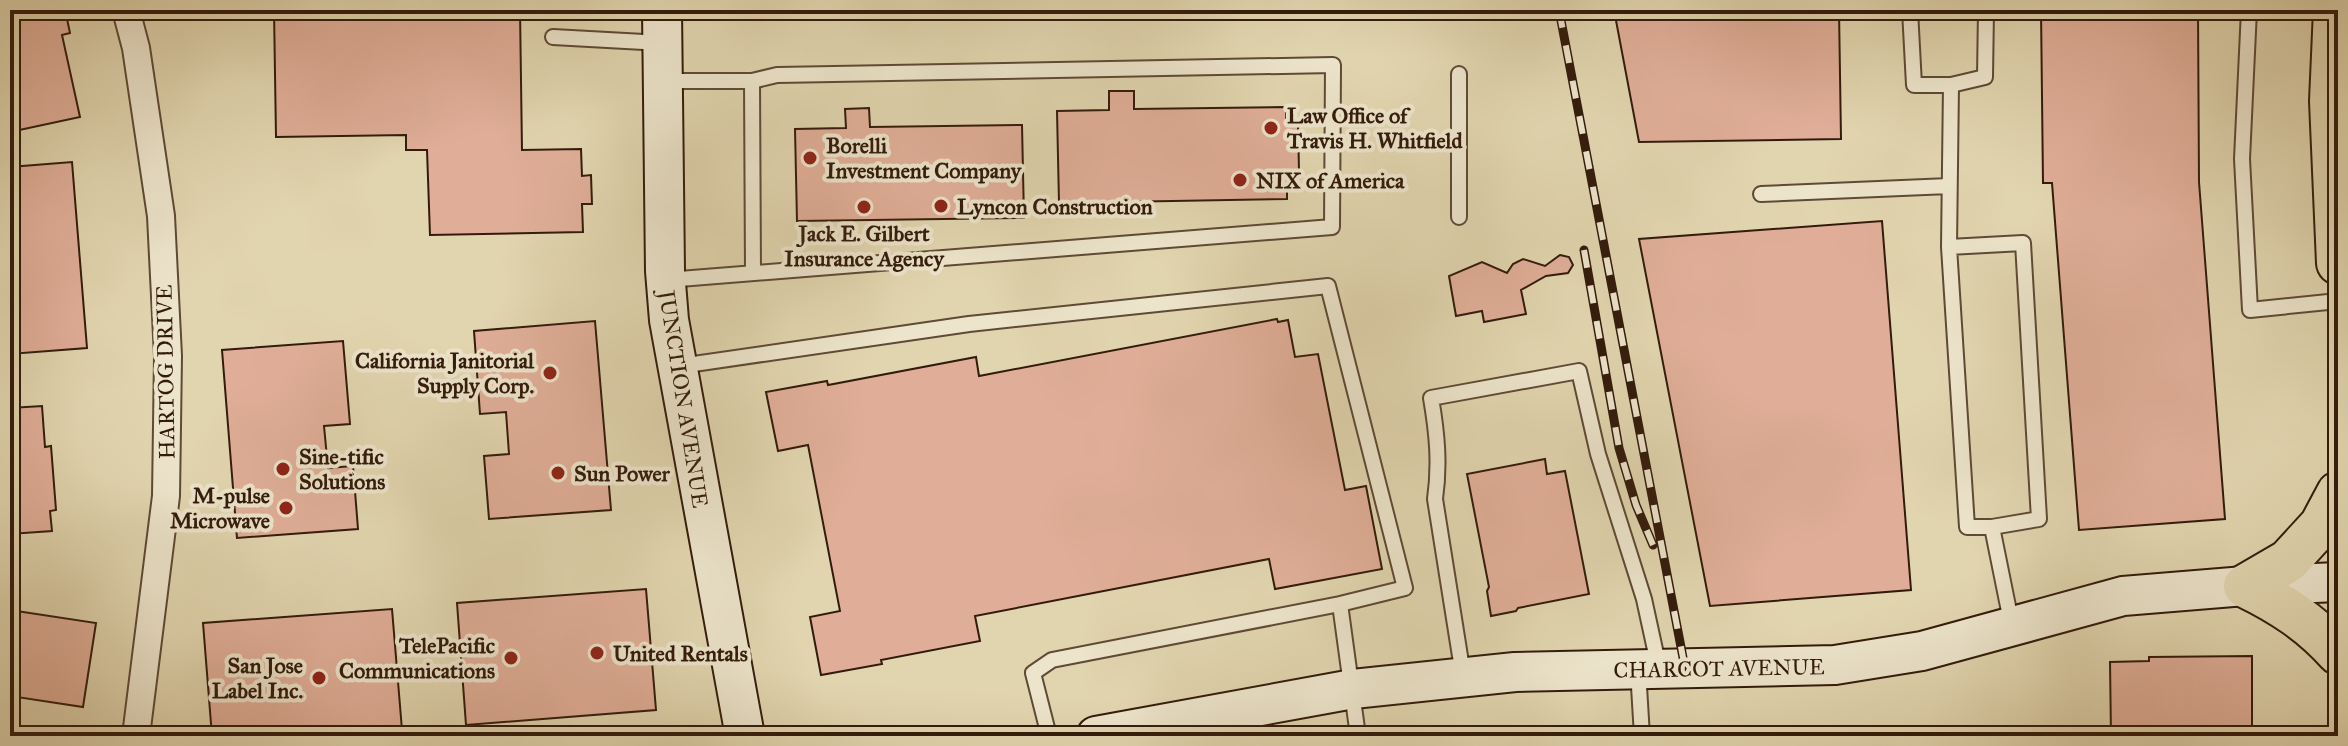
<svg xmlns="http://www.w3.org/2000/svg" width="2348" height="746" font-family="'IM FELL Great Primer',serif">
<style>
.building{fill:#e0ae98;stroke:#331b0c;stroke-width:2}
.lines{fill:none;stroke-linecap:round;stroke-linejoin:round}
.lane-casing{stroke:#5e4a35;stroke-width:18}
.street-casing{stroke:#5e4a35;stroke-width:30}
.secondary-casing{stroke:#331b0c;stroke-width:42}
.primary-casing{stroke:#331b0c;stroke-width:46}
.lane{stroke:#ece4cb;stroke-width:14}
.street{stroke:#ece4cb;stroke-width:26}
.secondary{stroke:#ece4cb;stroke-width:38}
.primary{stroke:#e1d5af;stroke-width:42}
.rail-casing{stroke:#331b0c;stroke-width:9}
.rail{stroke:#ece4cb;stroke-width:6;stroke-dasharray:18;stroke-linecap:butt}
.poi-dot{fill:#8f2418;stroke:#ece4cb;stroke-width:3}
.labels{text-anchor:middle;stroke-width:8;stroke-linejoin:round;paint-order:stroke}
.poi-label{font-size:22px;font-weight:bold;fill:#331b0c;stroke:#ece4cb;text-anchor:start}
.street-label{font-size:22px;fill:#331b0c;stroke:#ece4cb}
</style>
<rect width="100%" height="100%" fill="#e1d5af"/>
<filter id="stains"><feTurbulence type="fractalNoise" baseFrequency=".0025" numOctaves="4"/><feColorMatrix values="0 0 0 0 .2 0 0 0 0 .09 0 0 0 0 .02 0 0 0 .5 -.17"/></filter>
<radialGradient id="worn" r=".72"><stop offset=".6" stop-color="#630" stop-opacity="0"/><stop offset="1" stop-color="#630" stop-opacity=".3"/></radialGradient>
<!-- building -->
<path class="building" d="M10 10H57L58 16 66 14 70 33 62 35 80 117 10 132Z
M274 10H520L522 150 581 149 582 176 591 175 592 204H582L583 232 430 235 427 150H406V135L276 137Z
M1614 10H1839L1841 139 1639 142Z
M2041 10H2198L2199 182 2225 519 2079 530 2052 183H2043Z
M1109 91H1134V109L1286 107V124L1298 123 1299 171H1287V199L1059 203 1057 111 1109 110Z
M869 108 870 127 1022 125 1024 218 797 221 795 129 846 128 845 109Z
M72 162 87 348 10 354V167Z
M1882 221 1911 590 1710 606 1639 239Z
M1560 255 1569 257 1573 265 1568 273 1546 276 1521 290 1526 314 1484 322 1482 311 1456 316 1449 276 1482 262 1507 273 1513 264 1523 259 1545 266Z
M1277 319 1278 322 1288 320 1295 357 1318 354 1345 490 1366 486 1382 569 1275 589 1269 559 975 616 980 641 881 660 882 664 821 675 810 617 840 611 808 445 778 451 766 392 827 381 828 385 976 357 979 376Z
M595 321 611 510 489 519 484 456 509 454 506 412 480 414 474 331Z
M343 341 350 424 324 426 328 468 353 466 358 529 237 538 222 350Z
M42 406 45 447 51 446 56 510 50 511 52 531 10 534V408Z
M1545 459 1547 474 1565 471 1589 594 1518 608 1516 611 1491 616 1487 591 1489 587 1467 474Z
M646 589 656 710 466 725 457 603Z
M392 609 402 730 321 736H212L203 623Z
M10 610 96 623 83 707 10 696Z
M2252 656V736H2111L2110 662 2149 661V657Z"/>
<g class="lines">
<!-- lane casing -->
<g class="lane-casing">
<path id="lane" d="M1910 10 1914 85H1951L1985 77 1986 10
M2249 10 2242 159 2250 310 2338 301
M553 37 662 43
M1459 74V217
M663 81H752L777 75 1333 65 1332 227 667 280
M752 81 753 273
M1951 85 1949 247 2023 243 2039 519 1992 527 2012 626
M1761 194 1949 186
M1949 247 1967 527H1992
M680 366 969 324 1328 286 1405 588 1340 604 1052 660 1033 673 1049 736
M1340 604 1358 736
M1638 670 1642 736
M1463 675 1435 499C1440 464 1437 433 1431 398L1579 371 1598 454 1644 599 1659 668"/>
</g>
<!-- street casing -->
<g class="street-casing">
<path id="street" d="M126 10 136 48 161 216 168 356 166 496 136 736"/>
</g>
<!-- secondary casing -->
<g class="secondary-casing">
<path id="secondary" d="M662 10 665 271 669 320 745 736
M1096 736 1353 689 1515 672 1835 665 1922 651 2123 596 2245 586 2338 582"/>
</g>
<!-- primary casing -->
<g class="primary-casing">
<path id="primary" d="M2335 10 2331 101 2338 263
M2245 586 2288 561 2321 525 2338 493
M2245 586C2282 604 2311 623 2338 653"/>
</g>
<!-- lane -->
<use href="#lane" class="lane"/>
<!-- street -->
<use href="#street" class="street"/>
<!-- secondary -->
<use href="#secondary" class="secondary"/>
<!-- primary -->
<use href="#primary" class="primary"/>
<!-- rail casing -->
<g class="rail-casing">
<path id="rail" d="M1559 10 1685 668
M1584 250 1619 448 1636 505 1653 545"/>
</g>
<!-- rail -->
<use href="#rail" class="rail"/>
</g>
<!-- markers -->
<g class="poi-dot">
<circle cx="1271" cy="128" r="8"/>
<circle cx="810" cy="158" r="8"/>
<circle cx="1240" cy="180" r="8"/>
<circle cx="941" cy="206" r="8"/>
<circle cx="864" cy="207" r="8"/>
<circle cx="550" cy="373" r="8"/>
<circle cx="283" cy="469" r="8"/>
<circle cx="558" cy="473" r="8"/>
<circle cx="286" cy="508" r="8"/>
<circle cx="597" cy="653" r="8"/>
<circle cx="511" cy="658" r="8"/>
<circle cx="319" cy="678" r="8"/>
</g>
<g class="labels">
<!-- poi labels -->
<g class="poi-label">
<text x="1287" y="123">Law Office of<tspan x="1287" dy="25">Travis H. Whitfield</tspan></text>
<text x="826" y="153">Borelli<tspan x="826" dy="25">Investment Company</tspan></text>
<text x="1256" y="188">NIX of America</text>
<text x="957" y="214">Lyncon Construction</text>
<text x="864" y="241" text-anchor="middle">Jack E. Gilbert<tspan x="864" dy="25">Insurance Agency</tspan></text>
<text x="534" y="368" text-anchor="end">California Janitorial<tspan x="534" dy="25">Supply Corp.</tspan></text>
<text x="299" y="464">Sine-tific<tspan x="299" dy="25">Solutions</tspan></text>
<text x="574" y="481">Sun Power</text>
<text x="270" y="503" text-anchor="end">M-pulse<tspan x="270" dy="25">Microwave</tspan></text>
<text x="495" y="653" text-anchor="end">TelePacific<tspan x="495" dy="25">Communications</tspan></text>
<text x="613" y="661">United Rentals</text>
<text x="303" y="673" text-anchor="end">San Jose<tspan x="303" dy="25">Label Inc.</tspan></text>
</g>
<!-- street labels -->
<g class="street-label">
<text transform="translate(165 372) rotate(-91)" y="8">HARTOG DRIVE</text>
<text transform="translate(684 399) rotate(81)" y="8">JUNCTION AVENUE</text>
<text transform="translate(1719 668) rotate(-1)" y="8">CHARCOT AVENUE</text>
</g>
</g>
<!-- margin -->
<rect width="2348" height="746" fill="none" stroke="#e1d5af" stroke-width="40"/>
<rect x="12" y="12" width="2324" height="722" fill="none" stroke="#331b0c" stroke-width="4"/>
<rect x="20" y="20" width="2308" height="706" fill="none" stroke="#331b0c" stroke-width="2"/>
<rect width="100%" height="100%" filter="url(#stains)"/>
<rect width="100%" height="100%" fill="url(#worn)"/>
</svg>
